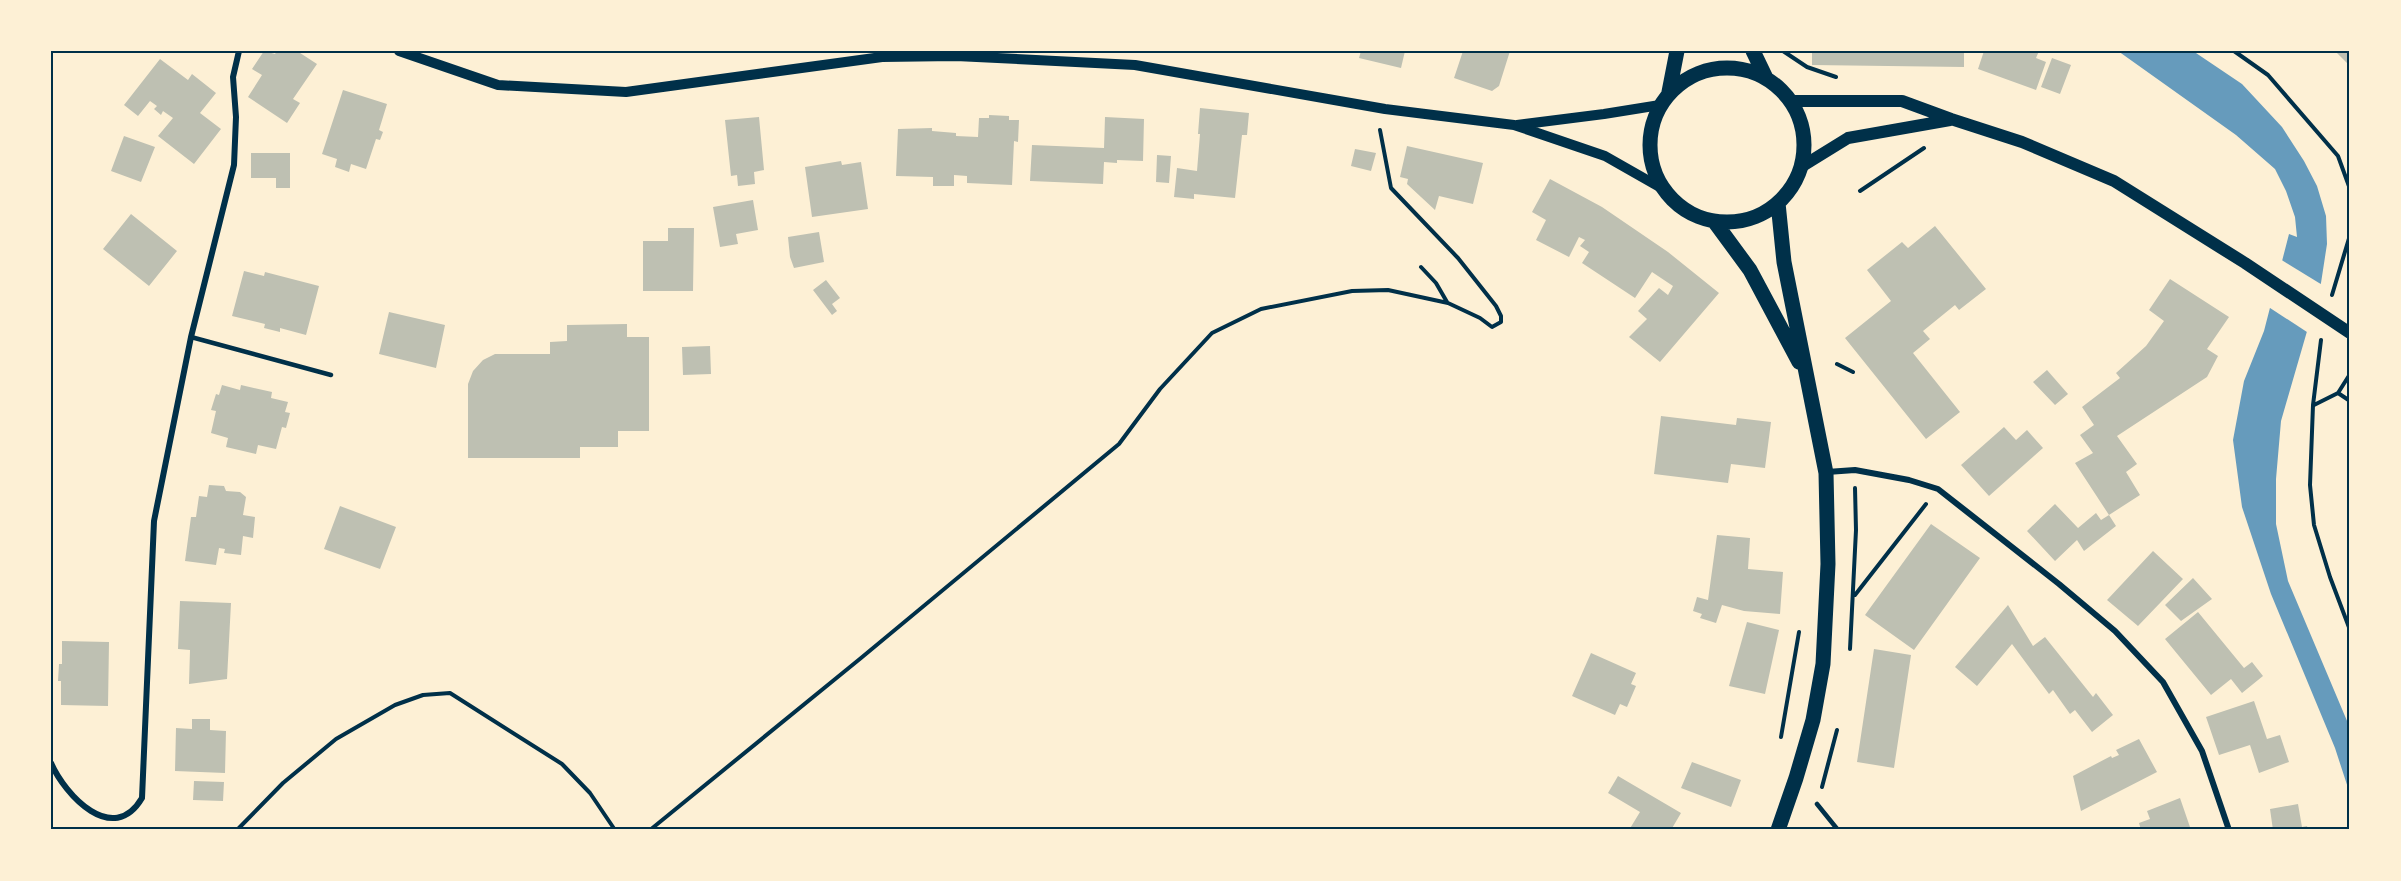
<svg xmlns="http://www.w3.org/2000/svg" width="2401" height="881" font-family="'Source Serif 4',serif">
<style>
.water{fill:#669bbc}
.pier{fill:#fdf0d5}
.building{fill:#bec0b2}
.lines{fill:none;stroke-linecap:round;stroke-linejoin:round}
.path{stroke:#003049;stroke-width:4}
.service{stroke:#003049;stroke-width:4.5}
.minor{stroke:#003049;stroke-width:6}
.tertiary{stroke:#003049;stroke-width:10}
.secondary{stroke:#003049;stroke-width:12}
.primary{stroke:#003049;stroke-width:15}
.neatline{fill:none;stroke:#003049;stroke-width:2}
</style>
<rect width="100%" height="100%" fill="#fdf0d5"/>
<!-- water -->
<path class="water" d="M2118 51H2193L2242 84 2282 127 2304 161 2317 186 2326 216 2327 244 2321 283 2281 421 2276 479V524L2288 581 2350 728V794L2335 748 2271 594 2242 507 2233 440 2244 381 2264 331 2289 234 2297 237 2295 217 2286 191 2275 169 2236 135Z"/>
<!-- pier -->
<path class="pier" d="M2280 259 2324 286 2310 334 2267 306Z"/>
<!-- building -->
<path class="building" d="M264 51 275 54 277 51H297L317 64 293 99 300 103 287 123 248 97 262 75 252 69Z
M1361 51H1405L1401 68 1359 58Z
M1463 51H1510L1499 86 1492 91 1454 78Z
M1812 51H1964V67L1812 65Z
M1984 51H2039L2036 58 2046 62 2036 90 1978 69Z
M2335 51H2350V66Z
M2052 58 2071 65 2060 94 2041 87Z
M160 59 188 80 192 74 216 93 200 113 221 129 194 164 158 136 173 118 163 111 161 115 154 109 157 106 150 101 138 116 124 105Z
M343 90 387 104 379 130 383 132 380 140 376 139 366 169 351 164 349 172 335 167 337 159 322 154Z
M1200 108 1249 113 1247 135H1242L1235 198 1194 194V199L1174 197 1177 168 1197 171 1200 134H1198Z
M989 115 1009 116V120H1019L1018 142 1014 141 1012 185 967 183V176L954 175V186H933V177L896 176 898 129 932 128V131L956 133V136L978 137 979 118H989Z
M759 117 764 170 754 172 755 184 738 186 737 175 731 176 725 120Z
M1105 117 1144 119 1143 161 1117 160V163L1104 162 1103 184 1030 181 1032 145 1104 148Z
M124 136 155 147 141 182 111 171Z
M1407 146 1483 163 1473 204 1439 196 1435 210 1407 184 1408 179 1400 177Z
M1355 149 1376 153 1371 171 1351 166Z
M251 153H290V188H276V178H251Z
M1157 155 1171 156 1169 183 1156 182Z
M841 161 842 165 861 162 868 209 812 217 805 167Z
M1550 179 1602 207 1668 252 1719 293 1660 362 1629 337 1647 319 1638 311 1659 288 1668 295 1673 286 1652 272 1635 298 1582 263 1589 252 1580 246 1585 240 1579 237 1569 257 1536 240 1546 220 1532 212Z
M753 200 758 230 736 234 738 244 720 247 713 207Z
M131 214 177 251 149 286 103 249Z
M1935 226 1986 289 1959 310 1955 305 1923 331 1930 339 1913 353 1960 412 1926 439 1845 338 1891 301 1867 270 1902 242 1908 248Z
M668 228H694L693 291H643V241H668Z
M819 232 824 262 794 268 790 257 788 237Z
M244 271 264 276 265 272 319 286 306 335 280 328V332L264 328 265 324 232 316Z
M2170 279 2229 317 2207 349 2218 356 2207 377 2117 436 2137 464 2126 472 2140 495 2109 515 2075 463 2093 453 2080 435 2094 425 2082 407 2120 378 2116 373 2146 346 2164 321 2149 310Z
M826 280 840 298 832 304 837 311 832 315 813 290Z
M389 312 445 325 436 368 379 354Z
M627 324V337H649V431H618V447H580V458H468V384L473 371 483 360 495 354H550V342L567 341V325Z
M710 346 711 374 683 375 682 347Z
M2047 370 2068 394 2055 405 2033 382Z
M222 385 240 390 241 385 272 392 271 398 288 402 285 412 290 413 286 428 282 427 276 449 258 445 256 454 226 447 228 438 211 433 216 411 211 410 216 394 219 395Z
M1661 416 1736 425 1737 418 1771 422 1765 468 1731 464 1728 483 1654 474Z
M2004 427 2016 440 2027 430 2043 448 1989 496 1961 465Z
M209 485 224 486 226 491 240 492 246 497 243 515 255 517 253 538 243 536 241 555 224 553 225 549 219 548 216 565 185 561 191 517H196L199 496 207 497Z
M2055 504 2078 528 2096 513 2101 520 2109 515 2116 526 2084 551 2077 540 2055 561 2027 531Z
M340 506 396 527 380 569 324 549Z
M1931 524 1980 558 1914 650 1865 615Z
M1717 535 1750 538 1748 569 1783 572 1780 614 1744 611 1722 605 1716 623 1700 618 1702 614 1693 611 1697 597 1708 600Z
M2153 551 2183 579 2138 626 2107 600Z
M2193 578 2212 599 2181 621 2165 605Z
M180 601 231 603 227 679 189 684 190 650 178 649Z
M2008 605 2033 646 2045 637 2093 697 2096 693 2113 715 2092 732 2075 710 2070 714 2053 690 2049 694 2012 644 1977 686 1955 667Z
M2198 612 2244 668 2252 662 2263 676 2242 693 2231 679 2211 695 2165 639Z
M1747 622 1779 630 1765 694 1729 686Z
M62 641 109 642 108 706 61 705V681H58L59 664H62Z
M1874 649 1911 655 1894 768 1857 762Z
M1591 653 1636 673 1631 684 1636 686 1627 707 1620 704 1615 715 1572 696Z
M2254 701 2267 739 2280 735 2289 762 2259 773 2250 745 2219 755 2206 717Z
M192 719H210V730L226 731 225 773 175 771 176 728 192 729Z
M2139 739 2157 772 2081 811 2073 776 2111 756 2112 758 2119 755 2116 750Z
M1692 762 1741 780 1731 807 1681 788Z
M1618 776 1681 813 1671 830H1629L1640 812 1608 793Z
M194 781 224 782 223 801 193 800Z
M2180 798 2191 830H2153L2152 828 2141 830 2139 823 2150 819 2147 811Z
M2298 804 2302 827 2307 826 2308 830H2273L2270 809Z"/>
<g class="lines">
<!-- path -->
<path class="path" d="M1783 51 1807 67 1836 77
M2234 51 2268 75 2338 156 2350 189
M1860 191 1924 148
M1421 267 1436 283 1447 302
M2332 295 2350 235
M2321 340 2313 405 2310 485 2314 525 2330 577 2350 630
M1837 364 1853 372
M2338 393 2350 374
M2314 405 2338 393 2350 401
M1855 595 1926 504
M1850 649 1856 530 1855 488
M1781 737 1799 632
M1822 787 1837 730
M237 830 283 783 336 739 395 705 423 695 450 693 562 764 590 793 615 830
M650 830 861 658 1119 444 1160 389 1212 333 1261 309 1352 291 1388 290 1448 303 1480 318 1492 327 1501 322V316L1496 306 1458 258 1391 188 1380 130"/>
<!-- service -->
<path class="service" d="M191 337 331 375
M1817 804 1838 830"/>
<!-- minor -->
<path class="minor" d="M1827 472 1855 470 1909 480 1938 489 2059 584 2115 631 2163 682 2202 751 2229 830
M51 763C65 795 113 847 142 798L154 521 191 337 234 165 236 117 233 77 239 51"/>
<!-- tertiary -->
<path class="tertiary" d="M399 51 498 85 626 92 882 57 956 56 1135 65 1385 109 1514 125 1605 156 1663 189
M1517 125 1604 114 1660 105"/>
<!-- secondary -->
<path class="secondary" d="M1790 101H1902L1951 119 2022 142 2114 181 2245 263 2350 333
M1801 167 1848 138 1950 120"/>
<!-- primary -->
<path class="primary" d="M1753 51 1766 78
M1650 145a77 77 0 1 1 154 0a77 77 0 1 1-154 0Z
M1669 92 1677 51
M1714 221 1750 270 1799 362
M1778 830 1796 778 1813 720 1823 664 1828 564 1826 473 1784 262 1778 203"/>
</g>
<!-- border -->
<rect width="2401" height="881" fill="none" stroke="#fdf0d5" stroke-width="105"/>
<rect x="52" y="52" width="2296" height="776" class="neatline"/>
</svg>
